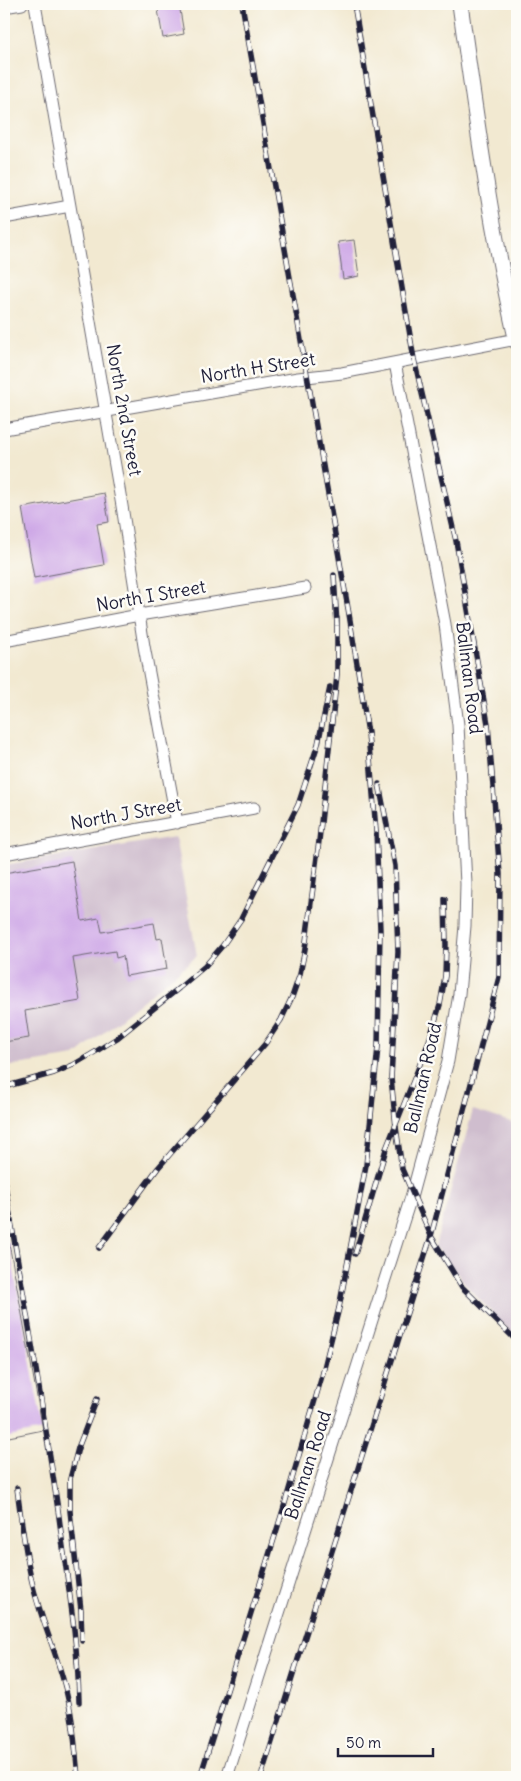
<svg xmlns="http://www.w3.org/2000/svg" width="521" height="1781" font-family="Delius,sans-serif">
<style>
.industrial{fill:#cfbdce}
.building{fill:#cca4e6}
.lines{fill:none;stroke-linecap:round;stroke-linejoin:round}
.street-casing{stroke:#6b6870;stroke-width:13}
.secondary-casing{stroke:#6b6870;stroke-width:17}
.street{stroke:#fff;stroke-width:11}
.secondary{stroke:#fff;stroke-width:15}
.rail-casing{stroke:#22223b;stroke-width:5.5}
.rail{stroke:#fdfcf7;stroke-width:4;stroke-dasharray:11;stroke-linecap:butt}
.labels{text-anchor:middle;stroke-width:5;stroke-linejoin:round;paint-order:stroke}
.street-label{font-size:18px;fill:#22223b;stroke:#fdfcf7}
</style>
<rect width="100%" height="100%" fill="#fdfcf7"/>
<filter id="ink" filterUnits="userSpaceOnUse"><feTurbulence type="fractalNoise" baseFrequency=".02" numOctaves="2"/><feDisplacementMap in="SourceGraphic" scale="10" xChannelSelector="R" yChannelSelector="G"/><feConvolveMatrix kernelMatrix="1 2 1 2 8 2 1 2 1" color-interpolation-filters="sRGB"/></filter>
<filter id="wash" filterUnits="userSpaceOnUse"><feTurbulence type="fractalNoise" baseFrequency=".0096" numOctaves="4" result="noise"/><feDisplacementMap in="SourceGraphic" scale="20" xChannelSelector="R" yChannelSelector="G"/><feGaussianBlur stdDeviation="1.12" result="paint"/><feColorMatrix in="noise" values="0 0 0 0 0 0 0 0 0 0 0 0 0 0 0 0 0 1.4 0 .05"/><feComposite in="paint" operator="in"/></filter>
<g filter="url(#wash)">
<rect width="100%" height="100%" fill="#f2e9d1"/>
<!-- industrial -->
<path class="industrial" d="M175 837 197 956 75 1056 4 1067V865Z
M473 1110 517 1124V1338L471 1291 435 1246Z"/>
<g id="blocks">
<!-- building -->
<path class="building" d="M157 4H179L184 34 163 38Z
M354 240 359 276 343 279 338 242Z
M104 493 109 522 97 524 104 565 34 578 22 508Z
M72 861 82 921 99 918 102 932 154 923 157 939 162 938 167 969 126 976 123 956 116 958 115 951 73 958 80 1001 25 1011 29 1038 4 1042V873Z
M4 1243H9L43 1430 4 1438Z"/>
</g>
</g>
<g filter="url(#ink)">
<use href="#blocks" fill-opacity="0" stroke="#6b6870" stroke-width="1"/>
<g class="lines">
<!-- street casing -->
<g class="street-casing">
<path id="street" d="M35 4 122 506 144 646 177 823
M4 7 22 4
M4 218 70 206
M4 429 298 378 342 373 517 339
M4 641 139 615 305 588
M4 854 254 808
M227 1777 412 1194 448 1061 459 994 465 926 466 884 458 725 445 624 395 363"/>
</g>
<!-- secondary casing -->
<g class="secondary-casing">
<path id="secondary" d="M460 4C476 117 491 230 517 342"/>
</g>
<!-- street -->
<use href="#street" class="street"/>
<!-- secondary -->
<use href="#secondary" class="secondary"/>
<!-- rail casing -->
<g class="rail-casing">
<path id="rail" d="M334 575 337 625
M379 784 395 866 398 952 391 1078 396 1127 402 1169 431 1236 462 1287 517 1341
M4 1087 54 1073 73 1065 95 1052 117 1038 179 988 205 966 223 945 241 919 298 805 318 744 330 687
M4 1180C23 1292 43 1404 59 1517 67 1579 78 1640 79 1702
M99 1248 158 1168 265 1044 281 1020 292 997 300 974 305 949 319 841 337 675V618
M355 1254 386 1149 428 1044 440 1005 445 976 446 945 445 899
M17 1488C21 1520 25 1551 32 1582 40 1617 55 1649 64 1683 73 1714 75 1746 78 1777
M82 1641 81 1610 70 1511V1479L78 1448 97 1399
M200 1777 283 1510 322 1376 339 1308 366 1165 378 1047 380 930 376 831 368 733 349 614 242 4
M261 1777 431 1236 499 977 500 874 488 724 456 541 414 359 354 4
M516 1777 517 1773"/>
</g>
<!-- rail -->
<use href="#rail" class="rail"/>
</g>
</g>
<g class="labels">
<!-- street labels -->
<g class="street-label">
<text transform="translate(258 368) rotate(-9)" y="6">North H Street</text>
<text transform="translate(124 410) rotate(80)" y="6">North 2nd Street</text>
<text transform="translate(151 596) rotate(-10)" y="6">North I Street</text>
<text transform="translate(469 678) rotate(83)" y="6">Ballman Road</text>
<text transform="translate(126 814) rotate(-10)" y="6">North J Street</text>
<text transform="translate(423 1078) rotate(-77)" y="6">Ballman Road</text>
<text transform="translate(308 1465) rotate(-72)" y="6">Ballman Road</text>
</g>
</g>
<!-- margin -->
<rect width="521" height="1781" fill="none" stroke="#fdfcf7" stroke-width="20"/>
<!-- scale -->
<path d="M338 1748v8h95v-8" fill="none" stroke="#22223b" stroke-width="2.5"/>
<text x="346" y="1748" font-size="15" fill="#22223b" stroke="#fdfcf7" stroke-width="4" paint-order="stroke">50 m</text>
</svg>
